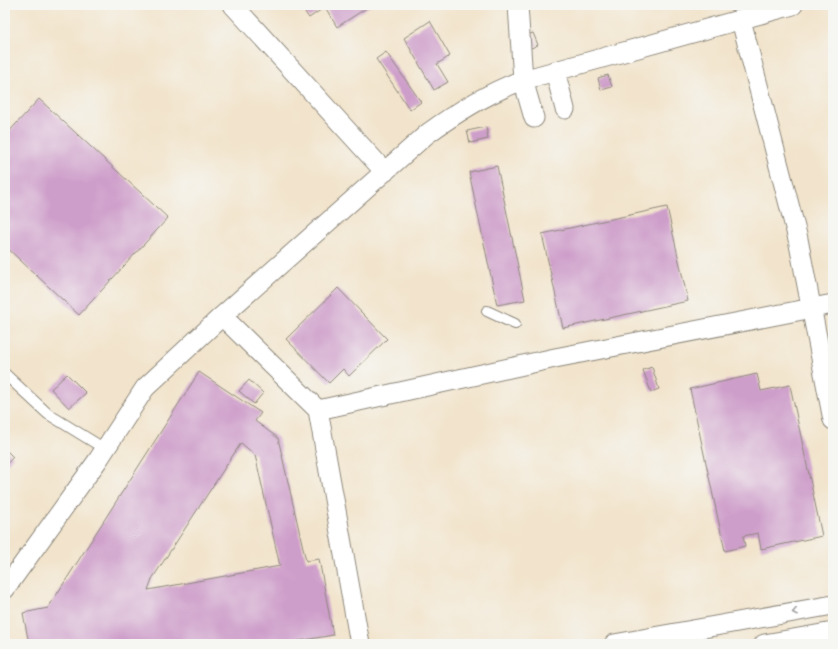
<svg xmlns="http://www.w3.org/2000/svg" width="838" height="649" font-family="'IM FELL Great Primer',serif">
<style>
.building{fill:#ce9eca;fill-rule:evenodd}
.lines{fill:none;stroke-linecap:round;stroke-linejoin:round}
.service-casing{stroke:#8e887c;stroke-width:12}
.minor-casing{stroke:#8e887c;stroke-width:21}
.service{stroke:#fff;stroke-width:10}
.minor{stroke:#fff;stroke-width:19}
.oneway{stroke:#a0a0a0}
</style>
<rect width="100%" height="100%" fill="#f6f6f2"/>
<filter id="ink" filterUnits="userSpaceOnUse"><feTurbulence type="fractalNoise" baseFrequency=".025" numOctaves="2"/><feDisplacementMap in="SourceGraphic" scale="8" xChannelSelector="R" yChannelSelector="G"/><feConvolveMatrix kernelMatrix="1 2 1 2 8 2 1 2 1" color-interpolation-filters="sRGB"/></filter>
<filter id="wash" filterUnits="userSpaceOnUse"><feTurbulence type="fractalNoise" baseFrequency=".012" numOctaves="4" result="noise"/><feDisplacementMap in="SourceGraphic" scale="16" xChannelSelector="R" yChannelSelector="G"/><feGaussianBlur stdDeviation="0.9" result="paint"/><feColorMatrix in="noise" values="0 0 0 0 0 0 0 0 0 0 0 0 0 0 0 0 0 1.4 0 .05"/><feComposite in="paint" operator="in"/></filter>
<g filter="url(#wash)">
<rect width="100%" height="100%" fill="#f2e4cc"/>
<g id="blocks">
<!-- building -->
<path class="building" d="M300 5H371L337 27 325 7 309 18Z
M430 21 450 56 437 64 448 82 434 90 404 38Z
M533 33 538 45 529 49 524 36Z
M386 52 421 102 410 110 376 59Z
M608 75 612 87 601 90 598 78Z
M39 99 168 218 79 315 5 246V136Z
M486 127 488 139 470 143 467 131Z
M497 166 525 300 497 305 469 172Z
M667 207 688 301 563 328 542 234Z
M338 288 387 339 349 376 343 369 329 383 286 339Z
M652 367 659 389 651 392 643 370Z
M199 372 261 413 255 421 278 438 306 561 319 559 333 635 282 644H29L23 613 48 608ZM241 443 255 455 280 566 148 590 152 579Z
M67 374 86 393 69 408 51 389Z
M757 374 761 391 790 385 822 536 761 549 758 533 743 536 745 546 725 551 690 389Z
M249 380 263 393 254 404 239 391Z
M5 449 13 457 5 466Z"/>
</g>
</g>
<g filter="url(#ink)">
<use href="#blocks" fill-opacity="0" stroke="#8e887c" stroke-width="1"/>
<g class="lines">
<!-- service casing -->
<g class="service-casing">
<path id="service" d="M487 311 515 324
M5 374 48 414 105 449"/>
</g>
<!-- minor casing -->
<g class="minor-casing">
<path id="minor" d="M233 5 385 172
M518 5 523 80 534 118
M741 20 798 239 833 420
M555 71 565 109
M222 316 318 410 360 644
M318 410 555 358 833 304
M5 589 98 460 145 388 222 316 427 134C457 112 487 93 523 80L793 5
M614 644 833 605
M764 644 833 632"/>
</g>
<!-- service -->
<use href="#service" class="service"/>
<!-- minor -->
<use href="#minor" class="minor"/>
</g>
<!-- one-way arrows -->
<defs><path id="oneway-chevron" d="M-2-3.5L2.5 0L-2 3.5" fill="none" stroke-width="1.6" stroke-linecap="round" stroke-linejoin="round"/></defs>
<use class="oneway" href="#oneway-chevron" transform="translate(795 612) rotate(170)"/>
</g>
<!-- margin -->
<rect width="838" height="649" fill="none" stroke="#f6f6f2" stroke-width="20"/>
</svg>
